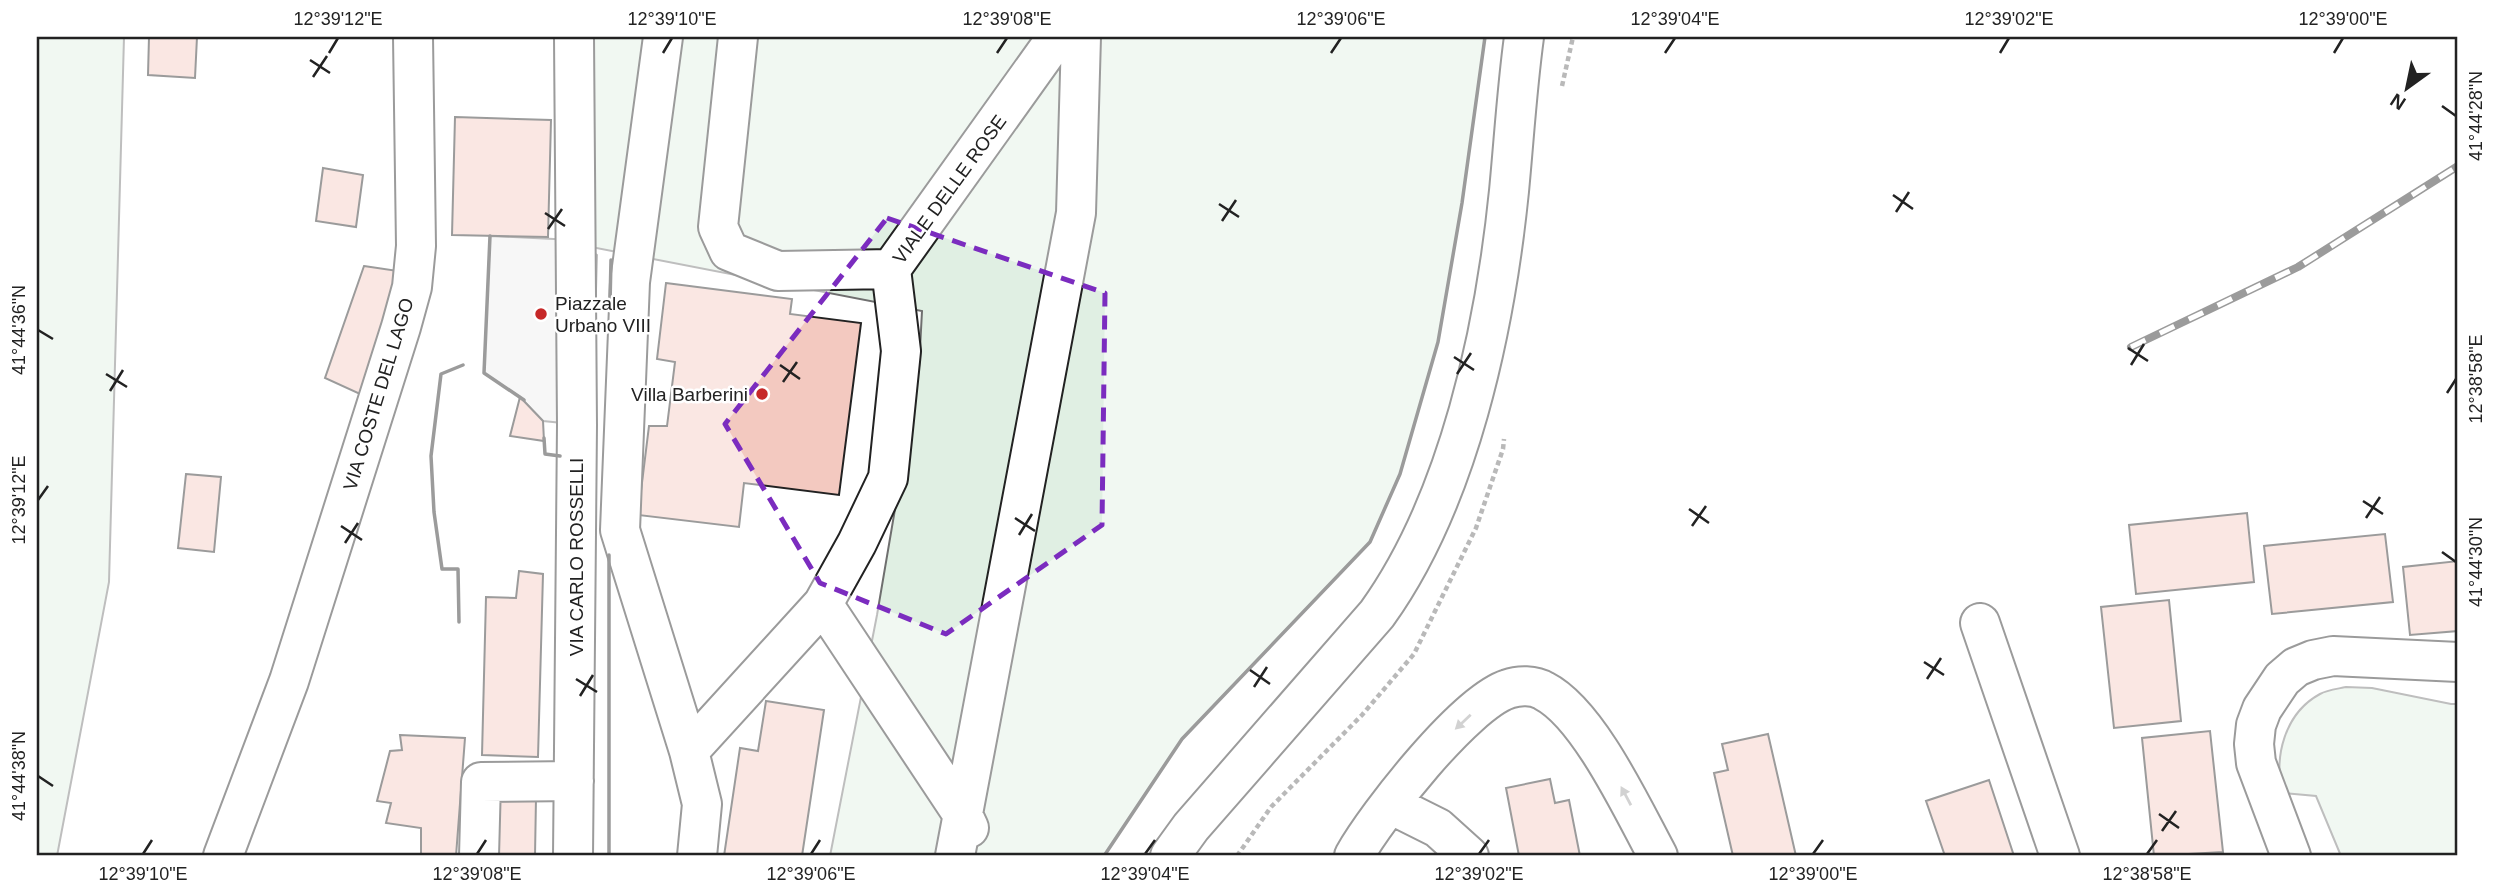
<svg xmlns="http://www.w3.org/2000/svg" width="2495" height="893" font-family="Arial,sans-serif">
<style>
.green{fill:#e0efe3;stroke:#6f6f6f;stroke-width:2}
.parking{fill:#ededed;stroke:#6f6f6f;stroke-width:2}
.building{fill:#f3c9c0;stroke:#222;stroke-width:2}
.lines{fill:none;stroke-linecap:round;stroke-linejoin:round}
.minor-casing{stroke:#222;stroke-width:42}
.major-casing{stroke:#222;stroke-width:42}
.path{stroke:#646464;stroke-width:4.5;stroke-dasharray:5 3.5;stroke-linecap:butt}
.minor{stroke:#fff;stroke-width:38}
.major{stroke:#fff;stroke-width:38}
.rail-casing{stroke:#222;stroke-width:8}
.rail{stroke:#fff;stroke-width:5;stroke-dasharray:16;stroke-linecap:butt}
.wall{stroke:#222;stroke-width:3.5}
.oneway{fill:#9c9c9c}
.marked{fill:none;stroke:#7b2cbf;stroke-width:5;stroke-dasharray:14 9;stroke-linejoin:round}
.ticks{fill:none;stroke:#222;stroke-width:2.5}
.poi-dot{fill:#c62828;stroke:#fff;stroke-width:2.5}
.labels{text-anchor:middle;stroke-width:5;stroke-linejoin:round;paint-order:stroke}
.street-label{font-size:19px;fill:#222;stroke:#fff}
.poi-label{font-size:19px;fill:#222;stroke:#fff;text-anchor:start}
.neatline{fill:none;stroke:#222;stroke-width:2.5}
.ticks-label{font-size:18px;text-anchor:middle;fill:#222}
</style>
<rect width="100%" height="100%" fill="#fff"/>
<!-- green -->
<path class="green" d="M37 37H124L109 582 57 856H37Z
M591 37H1485L1462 203 1438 342 1400 474 1370 542 1182 739 1104 856H830L877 615 919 368 922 311 586 246Z
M2346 687 2372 688 2451 704H2458V856H2341L2316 796 2283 793C2273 757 2285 713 2320 694 2327 690 2337 689 2346 687Z"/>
<!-- parking -->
<path class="parking" d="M490 236 574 240 597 255 592 426 543 421 520 397 484 373Z"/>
<!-- building -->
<path class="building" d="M149 37H197L195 78 148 75Z
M455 117 551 120 548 237 452 235Z
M323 168 363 175 356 227 316 221Z
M364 266 398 271 384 344 360 394 325 378Z
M666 283 792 299 790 314 861 323 839 495 744 483 739 527 638 515 649 426H667L675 362 657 359Z
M520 397 543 421 544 441 510 436Z
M186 474 221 477 214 552 178 548Z
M2247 513 2254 582 2136 594 2129 525Z
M2385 534 2393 602 2272 614 2264 546Z
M2458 561V631L2410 635 2403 567Z
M519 571 543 574 538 757 482 755 486 597 516 598Z
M2169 600 2181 721 2114 728 2101 607Z
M766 701 824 710 802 856H724L740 748 758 751Z
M2210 731 2223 852 2154 856 2142 738Z
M1768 734 1796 856H1733L1714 773 1728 770 1722 744Z
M400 735 465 738 456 856H421V828L386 823 391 803 377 801 390 751 402 750Z
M1550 779 1555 803 1569 800 1580 856H1519L1506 788Z
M1989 780 2014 856H1945L1926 801Z
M494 797 536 798 535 856H492Z"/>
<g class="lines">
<!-- minor casing -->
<g class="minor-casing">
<path id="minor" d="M663 37 630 282 620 530 689 751 702 804 697 856
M738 37 718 227 729 251 778 271 891 269
M823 604 963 815 969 828
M1980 623 2060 856
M689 751 823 604 857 543 888 478 901 351 891 269 1057 37
M1390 804 1438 828 1469 856
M223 856 289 681 401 327 412 287 416 246 413 37
M479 856 481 782 574 781
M573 856 577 425 574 37
M955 856 1076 213 1081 37
M1354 856C1377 815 1465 703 1508 689 1519 685 1534 685 1544 691 1589 714 1634 812 1658 856
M2291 856 2256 763 2254 744 2256 725 2262 709 2282 679 2296 667 2313 660 2333 656 2458 662"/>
</g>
<!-- major casing -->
<g class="major-casing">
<path id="major" d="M1170 856 1191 827 1377 614C1459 500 1495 329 1509 191 1514 139 1517 88 1524 37"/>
</g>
<!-- path -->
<path class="path" d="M1562 86 1573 37
M1237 856 1271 807 1362 715 1414 654 1476 528 1503 449 1504 439"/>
<!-- minor -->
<use href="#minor" class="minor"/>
<!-- major -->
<use href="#major" class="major"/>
<!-- rail casing -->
<g class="rail-casing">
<path id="rail" d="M2131 347 2298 267 2458 166"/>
</g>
<!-- rail -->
<use href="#rail" class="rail"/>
<!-- wall -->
<path class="wall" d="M490 236 484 373 524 400
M610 303 611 260
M544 438 545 454 560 456
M609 555V856
M459 622 458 569H442L434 512 431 456 441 374 463 365
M1104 856 1182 739 1370 542 1400 474 1438 342 1462 203 1485 37"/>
</g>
<!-- one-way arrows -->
<defs><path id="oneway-solid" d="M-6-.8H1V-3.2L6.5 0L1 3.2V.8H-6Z" transform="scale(1.75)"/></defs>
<g class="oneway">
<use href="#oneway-solid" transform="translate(1463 722) rotate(137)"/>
<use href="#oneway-solid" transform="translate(1626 796) rotate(-118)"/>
</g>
<!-- marked area -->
<path d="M0 0H2495V893H0ZM887 218 1105 293 1102 525 946 634 820 583 725 424Z" fill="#fff" fill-opacity=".55" fill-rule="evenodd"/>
<path class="marked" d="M887 218 1105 293 1102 525 946 634 820 583 725 424Z"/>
<!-- ticks -->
<path class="ticks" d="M329 53 338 38M663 53 672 38M997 53 1007 38M1331 53 1341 38M1665 53 1675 38M2000 53 2009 38M2334 53 2343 38M310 60 330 73M313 77 327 56M2442 106 2456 116M1893 195 1913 209M1219 204 1239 217M1896 212 1909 192M545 213 565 226M1222 221 1236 200M548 229 562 209M38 330 53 339M2128 348 2148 361M1454 357 1474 370M780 365 800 379M2131 365 2144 344M106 374 127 387M1457 374 1471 353M783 382 797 362M110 391 123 370M2447 393 2456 379M38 500 48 486M2363 501 2383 514M1689 509 1709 523M1015 518 1035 531M2366 518 2380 497M341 526 362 540M1692 526 1706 506M1019 535 1032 514M345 543 358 523M2442 552 2456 562M1924 662 1944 675M1250 670 1270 684M576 679 597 692M1927 679 1941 658M1254 687 1267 667M580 696 593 675M38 776 53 786M2159 814 2179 828M2162 831 2176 811M143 854 152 840M477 854 486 840M811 854 820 840M1145 854 1155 840M1479 854 1489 840M1813 854 1823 840M2147 854 2157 840"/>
<!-- markers -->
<g class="poi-dot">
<circle cx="541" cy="314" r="7"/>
<circle cx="762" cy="394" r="7"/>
</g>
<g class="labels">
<!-- street labels -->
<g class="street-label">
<text transform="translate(949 189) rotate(-54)" y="7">VIALE DELLE ROSE</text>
<text transform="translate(378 394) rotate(-73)" y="7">VIA COSTE DEL LAGO</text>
<text transform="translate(576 557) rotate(-90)" y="7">VIA CARLO ROSSELLI</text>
</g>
<!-- poi labels -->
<g class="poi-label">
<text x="555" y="310">Piazzale<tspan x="555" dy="22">Urbano VIII</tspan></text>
<text x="748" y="401" text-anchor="end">Villa Barberini</text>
</g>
</g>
<!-- border -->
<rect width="2495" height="893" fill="none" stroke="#ffffff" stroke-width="77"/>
<!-- north arrow -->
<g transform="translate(2407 88) rotate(213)" stroke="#ffffff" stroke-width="5" paint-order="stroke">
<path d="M0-5L12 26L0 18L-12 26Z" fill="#222222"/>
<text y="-10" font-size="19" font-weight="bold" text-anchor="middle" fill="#222222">N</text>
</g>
<rect x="38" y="38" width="2418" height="816" class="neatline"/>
<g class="ticks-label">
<text x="338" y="25">12°39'12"E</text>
<text x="672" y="25">12°39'10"E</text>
<text x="1007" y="25">12°39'08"E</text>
<text x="1341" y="25">12°39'06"E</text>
<text x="1675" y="25">12°39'04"E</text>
<text x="2009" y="25">12°39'02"E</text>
<text x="2343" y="25">12°39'00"E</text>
<text transform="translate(2476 116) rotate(-90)" y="6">41°44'28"N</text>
<text transform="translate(19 330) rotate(-90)" y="6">41°44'36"N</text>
<text transform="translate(2476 379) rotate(-90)" y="6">12°38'58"E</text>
<text transform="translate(19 500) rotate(-90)" y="6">12°39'12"E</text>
<text transform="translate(2476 562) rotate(-90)" y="6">41°44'30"N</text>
<text transform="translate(19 776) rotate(-90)" y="6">41°44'38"N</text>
<text x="143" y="880">12°39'10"E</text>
<text x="477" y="880">12°39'08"E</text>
<text x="811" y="880">12°39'06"E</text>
<text x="1145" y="880">12°39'04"E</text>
<text x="1479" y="880">12°39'02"E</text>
<text x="1813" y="880">12°39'00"E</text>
<text x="2147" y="880">12°38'58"E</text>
</g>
</svg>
